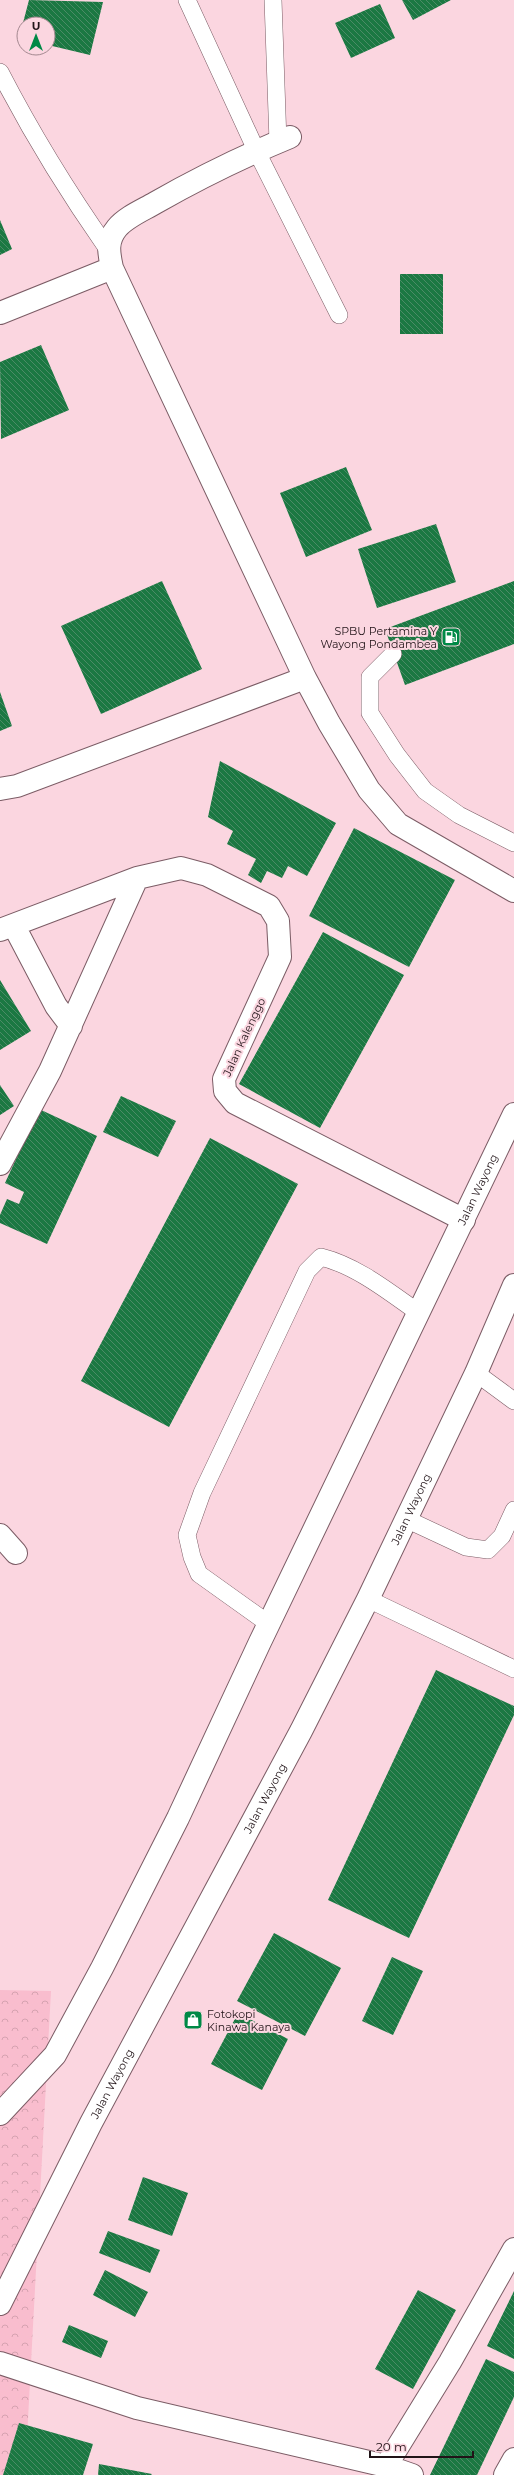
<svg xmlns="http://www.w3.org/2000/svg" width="514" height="2475" font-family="Montserrat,sans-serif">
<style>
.park{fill:url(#park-crowns)}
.building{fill:url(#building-back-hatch)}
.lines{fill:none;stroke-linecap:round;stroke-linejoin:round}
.lane-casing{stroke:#7b5c65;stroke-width:18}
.street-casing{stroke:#7b5c65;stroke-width:24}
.secondary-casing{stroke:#7b5c65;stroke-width:24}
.lane{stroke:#fff;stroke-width:17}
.street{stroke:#fff;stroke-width:22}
.secondary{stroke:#fff;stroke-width:22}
.labels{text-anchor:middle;stroke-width:4;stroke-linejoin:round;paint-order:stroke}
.poi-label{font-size:11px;fill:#211418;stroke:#fbd6e0;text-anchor:end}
.street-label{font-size:11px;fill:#211418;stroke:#fbd6e0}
</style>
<defs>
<pattern id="park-crowns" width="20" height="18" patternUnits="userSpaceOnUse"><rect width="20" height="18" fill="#f9bdce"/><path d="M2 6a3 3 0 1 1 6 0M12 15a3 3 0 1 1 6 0" fill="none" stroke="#d5a2b0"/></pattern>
<pattern id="building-back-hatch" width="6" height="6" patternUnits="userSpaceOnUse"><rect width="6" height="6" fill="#1b7842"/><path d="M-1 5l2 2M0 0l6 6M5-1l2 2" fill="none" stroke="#4b8b66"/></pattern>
</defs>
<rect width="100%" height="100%" fill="#fbd6e0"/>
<!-- park -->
<path class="park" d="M0 1990 51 1991 25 2475H0Z"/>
<!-- building -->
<path class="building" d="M29 0 103 2 90 55 48 45V24H24V39L19 38Z
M402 0H451L413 20Z
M380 4 395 38 351 58 335 23Z
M0 220 12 249 0 255Z
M400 274H443V334H400Z
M41 345 69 410 1 439 0 362Z
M346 467 372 530 306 557 280 493Z
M436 524 456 582 377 608 358 549Z
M162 581 202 669 101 714 61 626Z
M514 581V644L405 685 385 629Z
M0 692 12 726 0 731Z
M220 761 336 823 307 876 288 866 282 878 267 871 261 883 248 875 256 859 227 844 233 831 208 817Z
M354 828 455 880 409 967 309 916Z
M323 932 404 975 320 1128 239 1084Z
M0 980 31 1031 0 1050Z
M0 1085 14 1106 0 1115Z
M121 1096 176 1121 158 1157 103 1132Z
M39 1109 97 1136 47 1244 0 1223V1215L7 1199 19 1204 24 1192 5 1183Z
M210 1138 298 1184 169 1427 81 1381Z
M436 1670 514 1706V1715L409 1938 328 1900Z
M274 1933 341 1968 305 2036 237 2001Z
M392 1957 423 1971 393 2035 362 2021Z
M238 2013 288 2039 262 2090 211 2064Z
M143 2177 188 2193 172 2236 128 2220Z
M108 2231 160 2250 150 2273 99 2253Z
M105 2270 148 2292 135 2317 93 2295Z
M418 2290 456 2310 413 2389 375 2369Z
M514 2291V2359L487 2346Z
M69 2325 108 2341 101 2358 62 2342Z
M486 2359 514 2372V2397L477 2475H430Z
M19 2423 93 2444 83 2475H3Z
M99 2464 152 2474 151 2475H98Z"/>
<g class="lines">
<!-- lane casing -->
<g class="lane-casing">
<path id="lane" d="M187 0 256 150 339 315
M273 0 278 142
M0 72C32 134 67 191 107 248
M393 654 370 677V713L397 755 425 791 459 815 514 843
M476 1373 514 1401
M406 1519 466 1547 488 1550 502 1536 514 1510
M368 1599 514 1669
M269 1624 199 1574 192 1557 187 1535 202 1493 307 1271 321 1257C357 1266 389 1292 419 1313"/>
</g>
<!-- street casing -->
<g class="street-casing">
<path id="street" d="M290 137C244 156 199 178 155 203 143 210 126 217 117 228 106 241 109 254 112 268L305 678 329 723 369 790 398 824 514 891
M0 313 112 268
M0 789 17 786 305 678
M14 926 56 1006 71 1026
M0 930 137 878 181 868 207 875 269 906 278 921 280 957 224 1079 225 1091 235 1103 464 1220
M0 1164 50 1071 137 878
M0 1535 16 1553
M0 2363 137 2408 386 2466 450 2362 514 2249
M386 2466 412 2475
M505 2475 514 2459"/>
</g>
<!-- secondary casing -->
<g class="secondary-casing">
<g id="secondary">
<path id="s1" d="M0 2114 55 2055 102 1968 178 1818 260 1642 514 1114"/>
<path id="s2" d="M0 2304 91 2123 301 1731 368 1599 476 1373 514 1285"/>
</g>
</g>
<!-- lane -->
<use href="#lane" class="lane"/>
<!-- street -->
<use href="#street" class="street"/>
<!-- secondary -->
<use href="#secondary" class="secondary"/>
</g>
<!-- icons -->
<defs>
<g id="fuel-square" transform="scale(1)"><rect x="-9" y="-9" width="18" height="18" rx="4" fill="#008946" stroke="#fbd6e0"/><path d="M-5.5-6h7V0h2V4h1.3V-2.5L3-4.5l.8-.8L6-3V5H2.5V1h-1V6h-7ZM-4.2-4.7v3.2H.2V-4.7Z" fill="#fff"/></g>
<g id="shop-square" transform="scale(1)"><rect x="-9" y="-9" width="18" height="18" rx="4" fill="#008946" stroke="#fbd6e0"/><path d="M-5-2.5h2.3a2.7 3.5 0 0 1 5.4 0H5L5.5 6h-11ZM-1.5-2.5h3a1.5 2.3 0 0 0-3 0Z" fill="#fff"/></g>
</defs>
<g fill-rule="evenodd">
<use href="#fuel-square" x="451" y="637"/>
<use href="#shop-square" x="193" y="2020"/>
</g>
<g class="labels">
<!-- poi labels -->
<g class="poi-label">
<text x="437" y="635">SPBU Pertamina Y<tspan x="437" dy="13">Wayong Pondambea</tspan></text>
<text x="207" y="2018" text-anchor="start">Fotokopi<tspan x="207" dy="13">Kinawa Kanaya</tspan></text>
</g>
<!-- street labels -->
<g class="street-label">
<text transform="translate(244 1037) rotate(-65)" y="4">Jalan Kalenggo</text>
<text dy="4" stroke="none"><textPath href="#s1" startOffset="1044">Jalan Wayong</textPath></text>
<text dy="4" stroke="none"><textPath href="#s2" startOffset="895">Jalan Wayong</textPath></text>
<text dy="4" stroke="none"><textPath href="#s2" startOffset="571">Jalan Wayong</textPath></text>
<text dy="4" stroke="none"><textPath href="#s2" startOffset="247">Jalan Wayong</textPath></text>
</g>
</g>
<!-- north arrow -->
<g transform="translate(36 36)"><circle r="19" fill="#fbd6e0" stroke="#a48890"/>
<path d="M0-3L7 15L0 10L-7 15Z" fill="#008946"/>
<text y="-6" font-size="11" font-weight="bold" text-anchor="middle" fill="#211418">U</text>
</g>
<!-- scale -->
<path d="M370 2451v6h103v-6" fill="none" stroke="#211418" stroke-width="2"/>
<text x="376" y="2451" font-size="12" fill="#211418" stroke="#fbd6e0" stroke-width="3" paint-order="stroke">20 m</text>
</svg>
